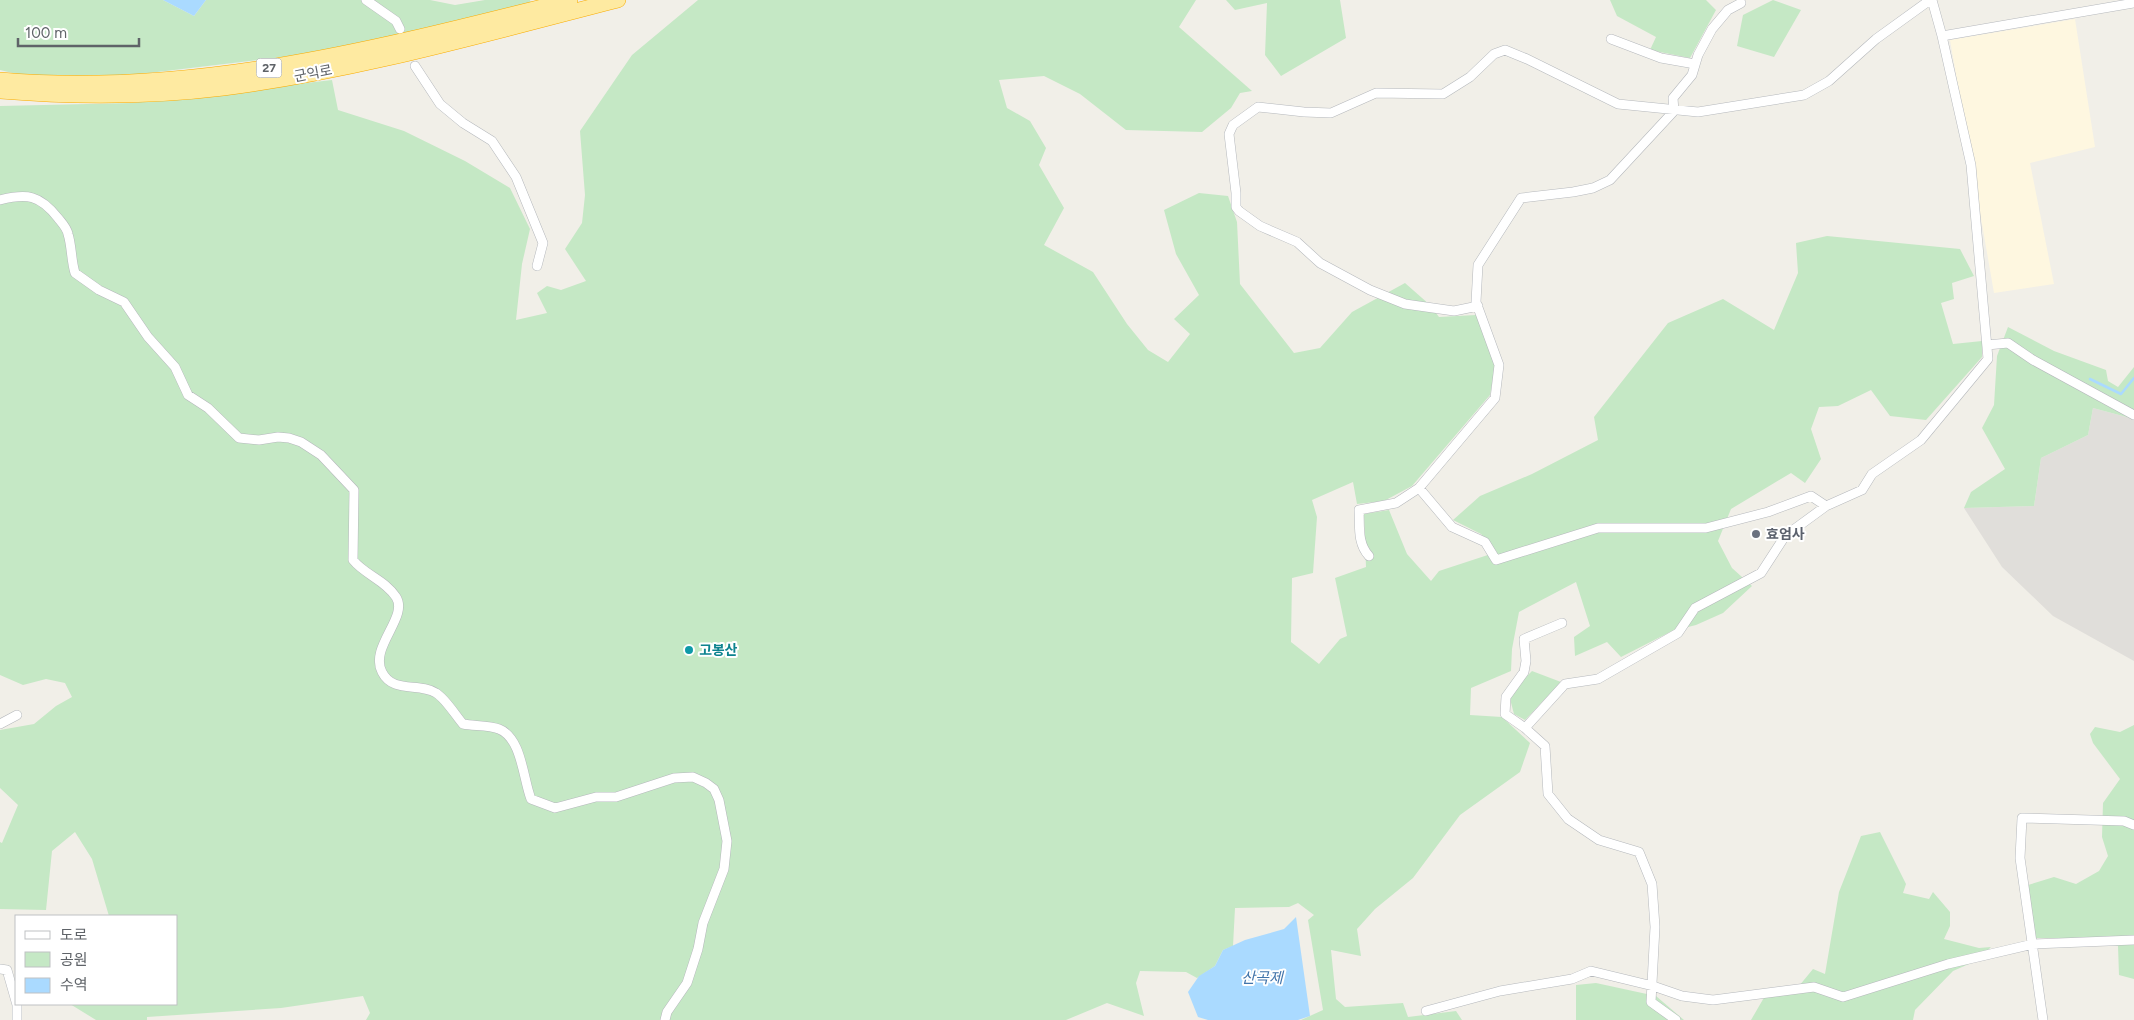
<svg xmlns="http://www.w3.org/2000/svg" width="2134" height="1020" font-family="Figtree,'Noto Sans KR',sans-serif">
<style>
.commercial{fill:#fef7e0}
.industrial{fill:#e0deda}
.green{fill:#c5e8c5}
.water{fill:#aadaff}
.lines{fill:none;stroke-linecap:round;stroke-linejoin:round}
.stream{stroke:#aadaff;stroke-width:2.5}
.minor-casing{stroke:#b5b8bc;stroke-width:10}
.trunk-casing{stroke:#f9ab00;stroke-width:16}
.minor{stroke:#fff;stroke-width:9}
.trunk{stroke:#feeaa1;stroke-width:15}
.worship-dot{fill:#6b7280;stroke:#fff;stroke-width:2}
.culture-dot{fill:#0f9aa8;stroke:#fff;stroke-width:2}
.labels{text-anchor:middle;stroke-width:4;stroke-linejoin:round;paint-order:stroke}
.shield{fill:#fff;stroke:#8f9295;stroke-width:1}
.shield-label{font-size:12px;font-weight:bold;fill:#5f6368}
.street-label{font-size:14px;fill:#5f6368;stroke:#fff}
.worship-label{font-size:14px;font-weight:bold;fill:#5b616d;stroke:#fff;text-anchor:start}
.culture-label{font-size:14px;font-weight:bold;fill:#0d838f;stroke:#fff;text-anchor:start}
.water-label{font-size:15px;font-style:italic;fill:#4174aa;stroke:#fff}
</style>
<rect width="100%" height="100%" fill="#f1efe8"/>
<!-- commercial -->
<path class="commercial" d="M2075 19 2095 147 2030 163 2054 284 1994 293 1950 40Z"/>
<!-- industrial -->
<path class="industrial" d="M2093 408 2134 419V661L2053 616 2002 567 1964 508 2034 506 2041 458 2088 435Z"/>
<!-- green -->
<path class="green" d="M0 0H163L194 16 206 0H430L455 5 485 0H530L531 3 396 35 299 55 90 80 17 74 0 70Z
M698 0H1196L1179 27 1252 91 1240 93 1231 108 1202 132 1126 130 1080 94 1044 76 999 80 1007 108 1030 121 1046 148 1039 165 1064 208 1044 245 1093 272 1127 324 1148 350 1168 362 1190 334 1174 319 1199 295 1176 254 1164 210 1199 193 1228 196 1237 222 1240 284 1294 353 1320 348 1352 312 1405 283 1430 305 1439 317 1476 315 1486 337 1495 368 1490 395 1412 486 1384 501 1357 504 1353 482 1312 500 1317 517 1313 573 1292 578 1291 642 1319 664 1340 639 1347 636 1335 578 1366 567 1364 514 1389 510 1407 554 1431 581 1439 571 1497 552 1481 534 1453 520 1480 496 1532 474 1598 440 1594 417 1668 323 1723 299 1774 330 1798 273 1796 243 1827 236 1960 249 1974 276 1952 283 1954 299 1941 303 1953 344 1982 341V357L1926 420 1890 416 1871 390 1838 406 1819 407 1811 429 1821 459 1805 483 1791 473 1731 509 1718 541 1732 568 1752 586 1723 613 1696 625 1672 631 1621 657 1607 642 1575 656 1574 637 1590 626 1576 582 1519 612 1512 649 1511 671 1471 688 1470 715 1502 717 1530 743 1520 772 1460 815 1413 878 1375 909 1357 929 1361 956 1331 950 1336 999 1345 1007 1403 1003 1408 1017 1456 1011 1462 1020H1301L1323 1010 1308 920 1314 915 1298 903 1289 907 1235 908 1233 946 1223 950 1215 966 1197 978 1186 972 1140 971 1136 983 1144 1016 1107 1003 1066 1020H366L370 1013 363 996 281 1008 147 1017V1020H96L70 1004H176V916H109L92 859 75 832 52 851 46 910 0 909V842L2 843 18 805 0 788V730L34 724 56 706 72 697 65 683 46 679 23 685 0 675V106L131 103 332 80 338 110 404 131 465 161 510 188 530 229 522 264 516 320 547 313 537 293 547 286 561 290 586 281 565 249 582 223 585 195 580 131 632 55Z
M1226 0H1340L1346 38 1281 76 1265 55 1267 3 1235 10Z
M1610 0H1706L1716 10 1690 58 1650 50 1656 37 1617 16Z
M1773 0 1801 10 1774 57 1737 46 1743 15Z
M2008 327 2054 351 2106 370 2108 381 2118 387 2134 367V419L2093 408 2088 435 2041 458 2034 506 1964 508 1971 492 2005 469 1982 428 1994 405 1997 356Z
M1532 671 1561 682 1525 720 1514 714 1509 695Z
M2134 725V979L2119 975 2118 946 2075 938H2028V885L2054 877 2076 884 2099 871 2108 856 2102 837 2103 803 2120 779 2093 743 2090 734 2095 727 2120 732Z
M1880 832 1906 884 1903 893 1929 899 1933 892 1950 912V926L1944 939 1979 948 1991 947 1978 960 1953 971 1915 1010 1913 1020H1751L1769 989 1799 986 1813 969 1825 974 1839 892 1861 836Z
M1596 983 1656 996 1684 1020H1576V985Z"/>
<!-- water -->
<path class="water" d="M163 0H206L194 16Z
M1296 917 1310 1016 1298 1020H1208L1198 1017 1188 992 1199 976 1215 966 1223 950 1245 940 1284 929Z"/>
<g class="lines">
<!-- stream -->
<path class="stream" d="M2090 379 2121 394 2134 378"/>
<!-- minor casing -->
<g class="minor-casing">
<path id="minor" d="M366 0 396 21 400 29
M1942 36 2134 3
M1611 39 1661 58 1695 64
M415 66 440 104 463 123 492 141 516 177 543 243 537 266
M0 200C27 193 40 195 58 218 62 223 67 228 68 234 72 247 71 260 75 273L99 290 124 302 148 337 175 367 188 395 208 408 239 438 259 440 278 437 289 438 301 442 321 455 354 490 353 560C365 575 385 580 396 597 409 617 369 647 382 672 393 694 419 682 436 693 445 698 456 716 463 724 474 726 489 725 499 729 522 738 523 779 531 799L555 808 596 797H616L674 778 693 777 706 783 714 789 719 800 727 841 724 869 703 923 698 949 687 983 667 1012 665 1020
M1478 306 1454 311 1405 304 1370 290 1320 263 1297 242 1260 226 1239 211 1236 207V193L1229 134 1233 125 1258 107 1304 112 1331 113 1376 93 1443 94 1470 77 1494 54 1505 50 1527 59 1618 104 1698 112 1804 95 1829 81 1876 39 1930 0
M1987 345 2008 343 2033 360 2134 415
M1419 488 1452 527 1485 542 1496 560 1598 528H1706L1768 512 1811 496 1826 506
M1369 556C1357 543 1360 526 1359 510L1396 503 1419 488 1495 398 1499 365 1476 302 1478 265 1521 198 1573 192 1593 188 1610 180 1674 111 1673 98 1692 75 1698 55 1712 29 1728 10 1741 3
M0 724 17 715
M1525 728 1505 714 1506 697 1524 672 1526 661 1524 639 1562 623
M0 969 7 970 17 1005V1020
M1426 1011 1500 991 1572 979 1591 971 1653 986 1682 996 1713 1000 1814 987 1843 997 1948 964 2033 944 2134 940
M1676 1020 1651 1002 1655 927 1652 884 1639 852 1599 840 1568 819 1548 794 1545 746 1525 728 1565 684 1598 679 1678 633 1695 608 1761 573 1785 536 1826 506 1862 490 1872 474 1921 440 1988 359 1971 165 1942 36 1932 0
M2043 1020 2020 858 2022 818 2124 821 2134 825"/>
</g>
<!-- trunk casing -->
<g class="trunk-casing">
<path id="trunk" d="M0 80C195 97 382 47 570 0
M0 91C73 97 150 97 223 88 357 71 488 33 618 0"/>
</g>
<!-- minor -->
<use href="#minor" class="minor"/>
<!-- trunk -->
<use href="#trunk" class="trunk"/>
</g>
<!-- markers -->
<circle class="worship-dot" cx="1756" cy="534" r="5"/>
<circle class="culture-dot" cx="689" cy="650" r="5"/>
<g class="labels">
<!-- shield labels -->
<rect class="shield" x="256.5" y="58.5" width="25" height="19" rx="4"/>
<g class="shield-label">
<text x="269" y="72">27</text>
</g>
<!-- street labels -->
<g class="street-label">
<text transform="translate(313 73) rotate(-11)" y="5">군익로</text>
</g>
<!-- worship labels -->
<g class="worship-label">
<text x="1766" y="539">효엄사</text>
</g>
<!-- culture labels -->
<g class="culture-label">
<text x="699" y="655">고봉산</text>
</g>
<!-- water labels -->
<g class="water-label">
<text x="1262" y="983">산곡제</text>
</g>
</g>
<!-- legend -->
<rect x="15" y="915" width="162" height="90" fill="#ffffff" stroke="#bfc1c3"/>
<rect x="25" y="931" width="25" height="8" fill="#ffffff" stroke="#bfc1c3"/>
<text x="60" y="940" font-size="15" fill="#5f6368">도로</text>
<rect x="25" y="952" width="25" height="15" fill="#c5e8c5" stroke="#bfc1c3"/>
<text x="60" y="965" font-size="15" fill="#5f6368">공원</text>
<rect x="25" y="978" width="25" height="15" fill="#aadaff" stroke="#bfc1c3"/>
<text x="60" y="990" font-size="15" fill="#5f6368">수역</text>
<!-- scale -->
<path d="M18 38v8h121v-8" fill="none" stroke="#5f6368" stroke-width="2.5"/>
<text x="25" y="38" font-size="15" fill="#5f6368" stroke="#ffffff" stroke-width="4" paint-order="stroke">100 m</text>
</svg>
